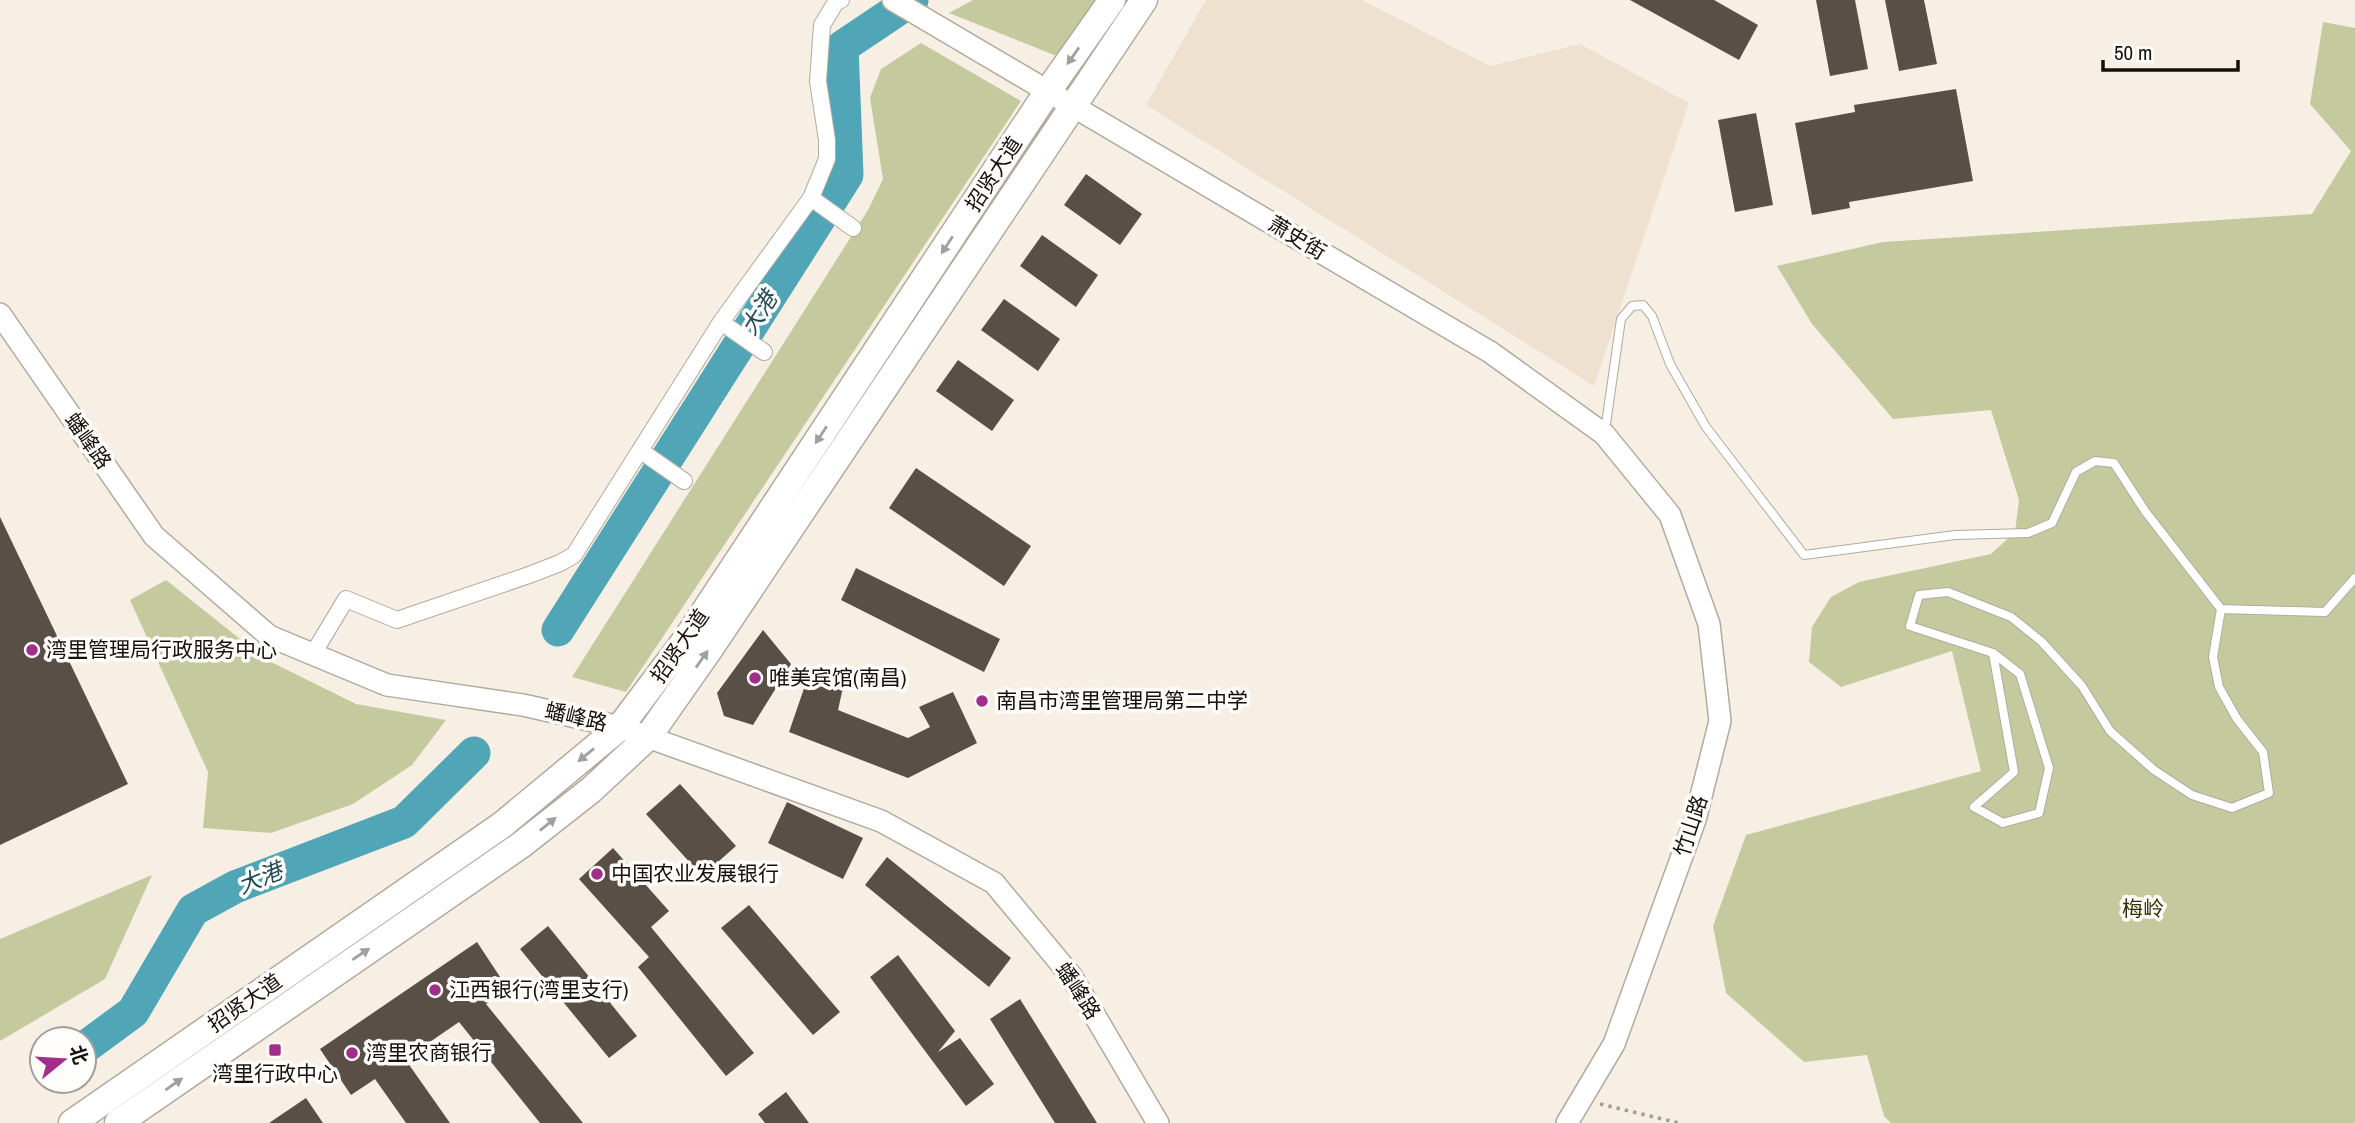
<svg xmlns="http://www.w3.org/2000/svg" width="2355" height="1123" font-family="'Archivo Narrow','Noto Sans SC',sans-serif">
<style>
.built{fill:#eee1cf}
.green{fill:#c5ca9e}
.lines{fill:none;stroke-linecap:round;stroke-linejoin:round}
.river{stroke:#50a6b7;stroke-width:33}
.building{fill:#594f47}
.service-casing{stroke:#b1aa9e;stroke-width:10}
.minor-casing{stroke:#b1aa9e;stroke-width:18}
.tertiary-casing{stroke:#b1aa9e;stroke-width:24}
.primary-casing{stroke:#b1aa9e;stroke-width:29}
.path{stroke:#a39d94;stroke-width:3.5;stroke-dasharray:3.5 5;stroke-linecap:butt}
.service{stroke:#fff;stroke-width:8}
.minor{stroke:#fff;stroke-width:16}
.tertiary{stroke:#fff;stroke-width:21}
.primary{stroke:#fff;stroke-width:26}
.oneway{fill:#a1a09e}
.poi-dot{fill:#a12f8a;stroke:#fffdfb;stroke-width:2.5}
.labels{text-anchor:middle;stroke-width:7;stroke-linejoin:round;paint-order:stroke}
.street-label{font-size:21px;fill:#14110d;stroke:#fffdfb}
.poi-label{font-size:21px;fill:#14110d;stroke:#fffdfb;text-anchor:start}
.park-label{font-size:21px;fill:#2f3100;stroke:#fffdfb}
.water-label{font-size:23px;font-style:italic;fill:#234a52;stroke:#fffdfb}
</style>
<rect width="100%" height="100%" fill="#f7efe3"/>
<!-- built -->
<path class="built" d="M1206 0H1362L1490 66 1580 44 1689 103 1594 386 1146 105Z"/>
<!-- green -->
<path class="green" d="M973 0H1098L1059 57 949 13Z
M2323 22 2355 28V1123H1891L1884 1116 1867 1055 1804 1062 1726 993 1713 926 1746 835 1981 771 1952 651 1841 687 1809 662 1812 627 1831 597 1859 582 1991 554 2015 532 2019 500 1991 410 1893 419 1812 324 1777 266 1883 242 2312 214 2351 151 2310 104Z
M921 43 1021 101 626 692 572 677 868 210 883 179 870 98 881 69Z
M166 580 265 659 356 704 446 720 412 765 353 804 271 833 203 828 208 772 130 600Z
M152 875 105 979 0 1041V939Z"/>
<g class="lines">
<!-- river -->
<path class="river" d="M558 630 847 175 842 47 912 0
M84 1048 133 1012 193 910 235 887 404 822 474 753"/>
</g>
<!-- building -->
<path class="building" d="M1630 0H1714L1758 25 1739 60Z
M1816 0H1855L1868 69 1830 76Z
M1885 0H1924L1937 64 1899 71Z
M1956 89 1973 181 1849 202 1850 208 1812 215 1795 123 1855 112 1854 105Z
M1756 113 1773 205 1735 212 1718 120Z
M1086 174 1142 214 1120 245 1064 205Z
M1042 235 1098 275 1076 307 1020 266Z
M1004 299 1060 339 1038 371 981 330Z
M958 360 1014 400 992 431 936 391Z
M916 468 1031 546 1004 586 889 508Z
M0 517 128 784 0 845Z
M856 568 1000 639 984 672 841 600Z
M763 630 791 664 753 725 724 716 717 693Z
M810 671 844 683 838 710 908 738 930 727 919 707 953 692 977 743 908 778 789 732Z
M680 784 736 846 702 876 646 814Z
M787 802 863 838 843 879 768 843Z
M613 848 669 911 651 927 754 1053 726 1076 638 967 649 957 579 879Z
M887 857 1011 958 989 987 865 885Z
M749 905 840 1012 813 1035 721 928Z
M548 926 637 1036 609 1058 520 949Z
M477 942 508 989 486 1004 583 1123H540L459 1022 405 1059 450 1123H406L375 1079 351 1095 320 1049Z
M898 955 955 1031 938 1052 960 1038 994 1084 966 1106 870 977Z
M1020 999 1097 1123H1055L990 1019Z
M786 1092 809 1123H765L758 1114Z
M306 1098 323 1123H269Z"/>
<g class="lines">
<!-- service casing -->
<g class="service-casing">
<path id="service" d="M1605 431 1621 319 1632 306 1643 305 1652 316 1670 364 1706 427 1804 555 1955 535 2028 533 2052 523 2076 472 2095 461 2114 463 2145 511 2221 609 2325 612 2355 578
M1993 653 2014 772 1974 807 2003 823 2039 813 2049 768 2020 674 1993 653 1910 626 1919 595 1948 592 2011 617 2041 641 2082 686 2110 731 2154 770 2192 795 2232 808 2269 793 2263 752 2237 719 2219 687 2213 657 2221 609"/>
</g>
<!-- minor casing -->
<g class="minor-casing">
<path id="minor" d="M811 198 853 228
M721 322 764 352
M641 451 684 481
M313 654 346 599 397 620 529 575 560 563 574 555 721 322 811 198 827 159V140L818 81 822 25 836 2 841 0"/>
</g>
<!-- tertiary casing -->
<g class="tertiary-casing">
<path id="tertiary" d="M893 0 1490 352 1604 434 1670 515 1709 624 1720 721 1695 820 1614 1044 1567 1123
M0 314 154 536 269 636 387 685 523 705 620 727 881 821 994 883 1072 977 1158 1123"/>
</g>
<!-- primary casing -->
<g class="primary-casing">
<path id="primary" d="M72 1123 502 825 620 727 687 638 1048 91 1112 0
M118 1123 521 845 591 790 648 737 709 650 1144 0"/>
</g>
<!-- path -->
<path class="path" d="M1600 1104 1679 1123"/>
<!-- service -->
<use href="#service" class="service"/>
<!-- minor -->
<use href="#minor" class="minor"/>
<!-- tertiary -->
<use href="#tertiary" class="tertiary"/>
<!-- primary -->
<use href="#primary" class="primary"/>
</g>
<!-- one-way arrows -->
<defs><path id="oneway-solid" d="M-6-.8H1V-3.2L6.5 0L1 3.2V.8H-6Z" transform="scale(1.75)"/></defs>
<g class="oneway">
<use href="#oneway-solid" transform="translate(1073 56) rotate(125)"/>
<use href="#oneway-solid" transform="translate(947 245) rotate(123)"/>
<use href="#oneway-solid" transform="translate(821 435) rotate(123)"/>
<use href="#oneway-solid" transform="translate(702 659) rotate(-55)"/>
<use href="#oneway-solid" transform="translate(586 755) rotate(141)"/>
<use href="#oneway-solid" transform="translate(548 824) rotate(-39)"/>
<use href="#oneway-solid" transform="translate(361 954) rotate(-34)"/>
<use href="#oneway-solid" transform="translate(174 1084) rotate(-35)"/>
</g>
<!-- markers -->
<g class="poi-dot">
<circle cx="32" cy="650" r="7"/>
<circle cx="755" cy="678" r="7"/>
<circle cx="982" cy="701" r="7"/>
<circle cx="597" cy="874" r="7"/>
<circle cx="435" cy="990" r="7"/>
<rect x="268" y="1043" width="14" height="14" rx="3.5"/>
<circle cx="352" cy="1053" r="7"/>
</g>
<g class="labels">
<!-- street labels -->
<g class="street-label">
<text transform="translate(994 174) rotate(-57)" y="7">招贤大道</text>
<text transform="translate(1297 238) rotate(31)" y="7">萧史街</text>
<text transform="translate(88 441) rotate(55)" y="7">蟠峰路</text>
<text transform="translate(680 646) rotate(-55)" y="7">招贤大道</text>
<text transform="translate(576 717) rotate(13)" y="7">蟠峰路</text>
<text transform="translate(1691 826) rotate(-72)" y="7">竹山路</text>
<text transform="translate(1078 991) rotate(57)" y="7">蟠峰路</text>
<text transform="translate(245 1003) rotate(-35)" y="7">招贤大道</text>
</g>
<!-- poi labels -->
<g class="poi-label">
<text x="46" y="657">湾里管理局行政服务中心</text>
<text x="769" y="685">唯美宾馆(南昌)</text>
<text x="996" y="708">南昌市湾里管理局第二中学</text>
<text x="611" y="881">中国农业发展银行</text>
<text x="449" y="997">江西银行(湾里支行)</text>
<text x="366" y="1060">湾里农商银行</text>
<text x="275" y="1081" text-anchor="middle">湾里行政中心</text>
</g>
<!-- park labels -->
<g class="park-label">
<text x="2143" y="916">梅岭</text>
</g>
<!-- water labels -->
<g class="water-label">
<text transform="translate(759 313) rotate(-58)" y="8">大港</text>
<text transform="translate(260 878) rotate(-22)" y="8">大港</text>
</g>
</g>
<!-- north arrow -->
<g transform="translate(63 1060) rotate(72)"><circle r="33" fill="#fffdfb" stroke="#a19f9c" stroke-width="2"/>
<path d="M0-5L12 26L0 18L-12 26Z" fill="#a12f8a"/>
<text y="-10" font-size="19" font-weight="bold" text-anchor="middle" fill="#14110d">北</text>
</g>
<!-- scale -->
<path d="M2103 60v10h135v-10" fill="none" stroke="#14110d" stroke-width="3.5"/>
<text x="2114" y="60" font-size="21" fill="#14110d" stroke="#fffdfb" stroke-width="5" paint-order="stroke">50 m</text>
</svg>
